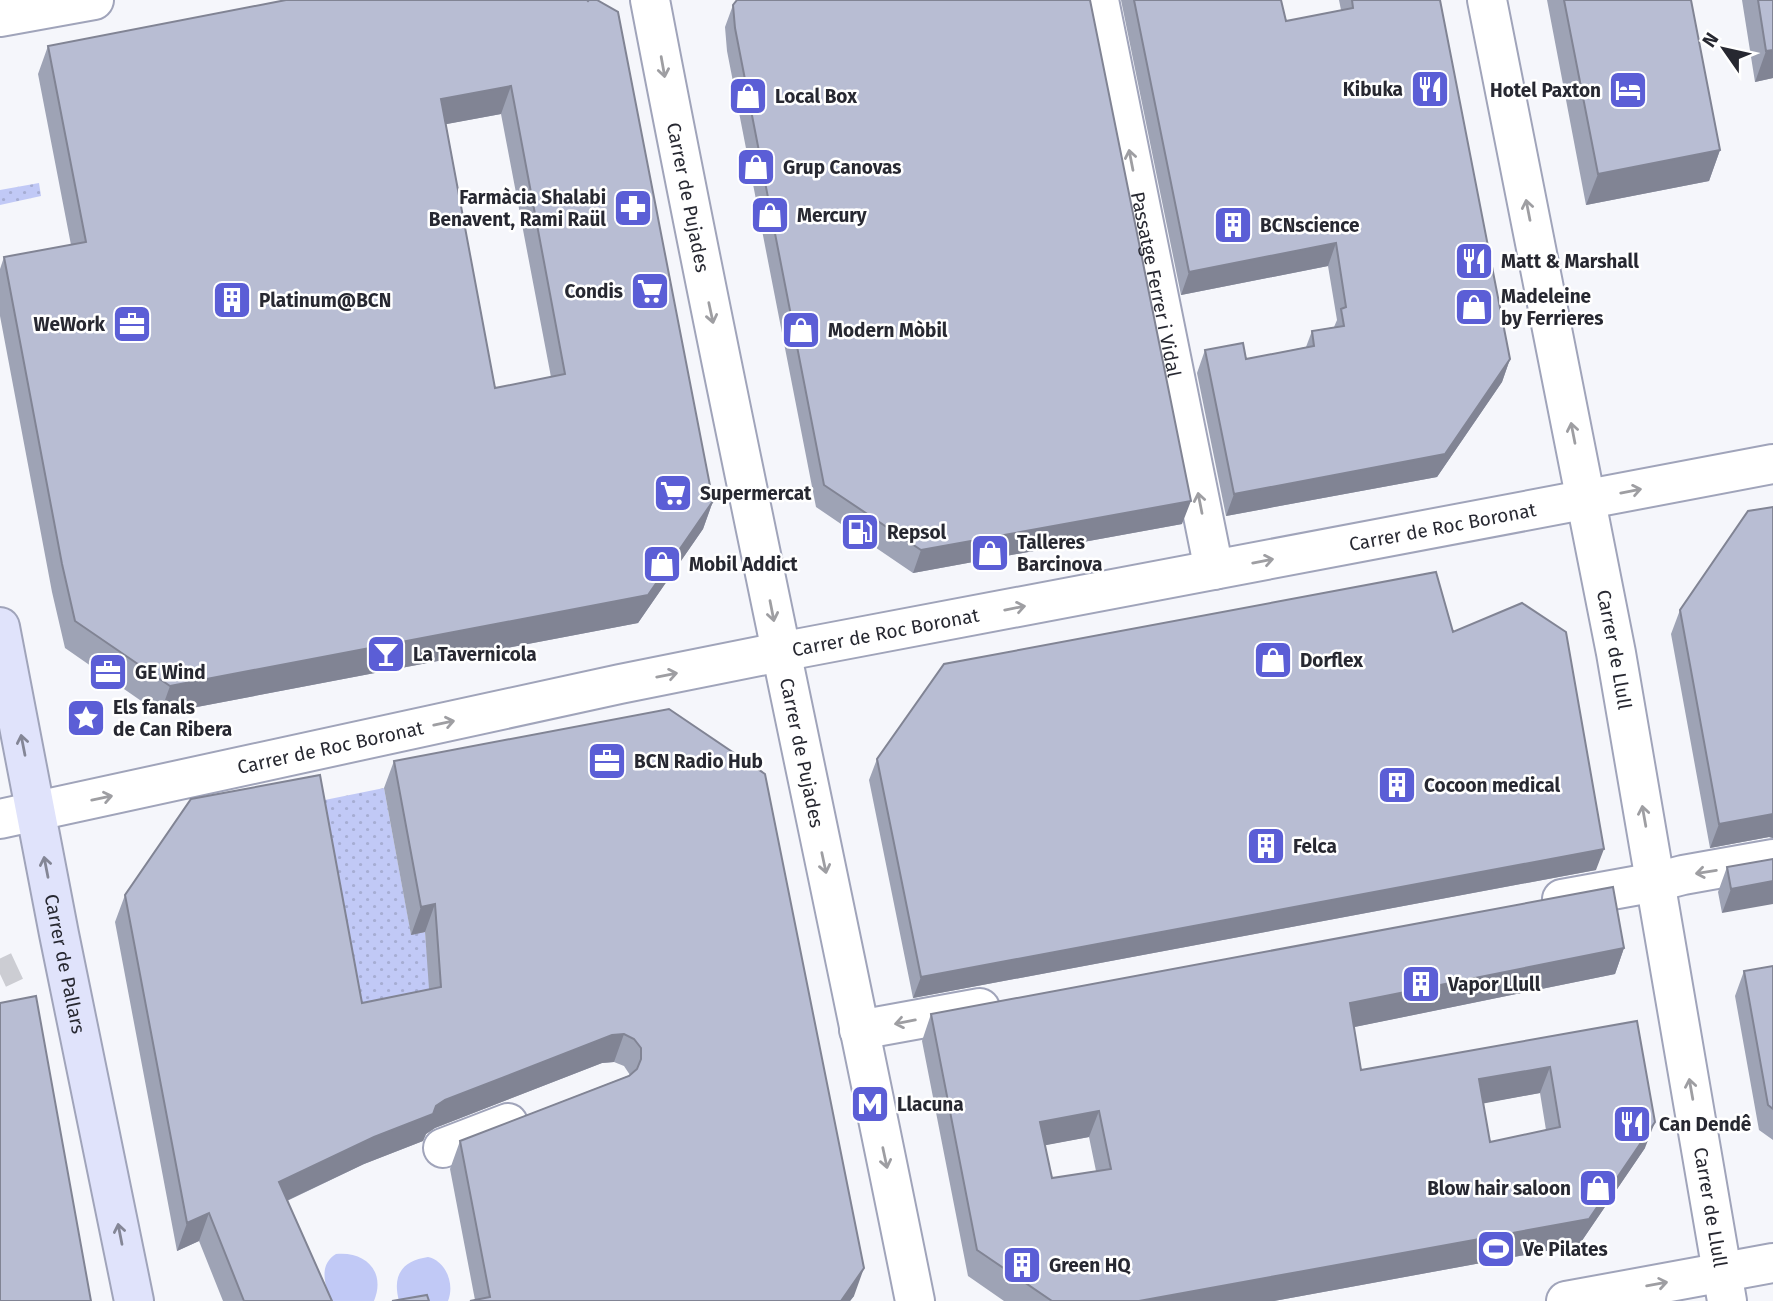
<svg xmlns="http://www.w3.org/2000/svg" width="1773" height="1301" font-family="'Fira Sans',sans-serif">
<style>
.grass{fill:url(#grass-dots)}
.garden{fill:#c1c9f6}
.lines{fill:none;stroke-linecap:round;stroke-linejoin:round}
.pedestrian-tunnel{stroke:#cccdd3;stroke-width:28;stroke-dasharray:28 14;stroke-linecap:butt}
.minor-casing{stroke:#a0a4ba;stroke-width:42}
.tertiary-casing{stroke:#a0a4ba;stroke-width:42}
.secondary-casing{stroke:#a0a4ba;stroke-width:42}
.minor{stroke:#fff;stroke-width:38}
.tertiary{stroke:#fff;stroke-width:38}
.secondary{stroke:#e0e3fb;stroke-width:38}
.wall{fill:#9ea3b5;fill-rule:evenodd}
.shaded-wall{fill:#818494}
.building{fill:#b8bdd3;stroke:#818494;stroke-width:2;fill-rule:evenodd}
.oneway{stroke:#9e9ea2}
.oneway2{stroke:#848696}
.labels{text-anchor:middle;stroke-width:5;stroke-linejoin:round;paint-order:stroke}
.poi-label{font-size:19px;font-weight:bold;fill:#272831;stroke:#fff;text-anchor:start}
.street-label{font-size:19px;fill:#272831;stroke:#fff}
</style>
<defs>
<pattern id="grass-dots" width="8" height="8" patternUnits="userSpaceOnUse" patternTransform="scale(1.75)"><rect width="8" height="8" fill="#c1c9f6"/><path d="M2 2h.1M6 6h.1" fill="none" stroke="#a6add3" stroke-width="1.8" stroke-linecap="round"/></pattern>
</defs>
<rect width="100%" height="100%" fill="#f5f6fb"/>
<!-- grass -->
<path class="grass" d="M39 183 41 196 0 205V190Z
M384 788 411 934 425 932 433 1014 352 1030 310 803Z"/>
<!-- garden -->
<path class="garden" d="M336 1254C366 1251 386 1272 374 1301H331C325 1285 318 1265 336 1254Z
M428 1257C446 1261 455 1284 448 1301H399C392 1275 402 1261 428 1257Z"/>
<g class="lines">
<!-- pedestrian-tunnel -->
<path class="pedestrian-tunnel" d="M0 974 17 966"/>
<!-- minor casing -->
<g class="minor-casing">
<g id="minor">
<path id="s1" d="M650 0C733 435 828 867 915 1301"/>
<path id="s2" d="M1099 0 1214 570"/>
<path id="s3" d="M0 819 620 684 780 652 1773 464"/>
<path d="M1562 899 1656 882 1683 875 1773 859"/>
<path d="M859 1030 980 1008"/>
<path d="M443 1148 508 1123"/>
<path d="M1566 1301 1773 1263"/>
</g>
</g>
<!-- tertiary casing -->
<g class="tertiary-casing">
<g id="tertiary">
<path id="s4" d="M1487 0 1616 653 1727 1301"/>
<path d="M0 17 94 0"/>
</g>
</g>
<!-- secondary casing -->
<g class="secondary-casing">
<g id="secondary">
<path id="s5" d="M0 627 59 934 134 1301"/>
</g>
</g>
<!-- minor -->
<use href="#minor" class="minor"/>
<!-- tertiary -->
<use href="#tertiary" class="tertiary"/>
<!-- secondary -->
<use href="#secondary" class="secondary"/>
</g>
<!-- wall -->
<path class="wall" d="M587 0 713 501 703 529 638 623 160 714 65 648 52 592 0 316V269L4 257 71 245 38 74 48 46ZM501 114 551 377 495 388 446 124Z
M1121 0H1281L1286 21 1341 10 1339 0H1440L1510 359 1502 382 1437 477 1226 516 1197 373 1205 350 1246 359 1306 347 1312 331 1334 327 1337 320 1328 266 1181 295Z
M1547 0H1691L1720 150 1709 181 1586 205Z
M1742 0H1773V78L1755 82Z
M733 5 1182 524 913 573 816 507 727 51 725 27Z
M1773 507V838L1769 837 1710 848 1671 634 1680 610Z
M1453 632 1596 870 913 998 869 780 877 759Z
M669 709 854 1296 850 1301H470L475 1300 450 1169 460 1141 630 1075 624 1066 614 1062 602 1063 435 1128 426 1134 423 1141 364 1164 287 1201 332 1301H223L199 1241 177 1251 115 922 125 895 362 1003 429 989 425 932 411 935 384 788 394 761Z
M1773 859 1722 913 1718 892 1727 867Z
M1624 948 1615 974 1354 1027 1361 1070 1637 1021 1645 1148 1579 1245 1274 1301H1004L968 1276 922 1041 931 1014ZM1540 1093 1546 1130 1490 1142 1483 1103ZM1089 1137 1096 1171 1052 1178 1045 1145Z
M1773 966V1140L1759 1130 1735 996 1744 971Z"/>
<!-- shaded-wall -->
<path class="shaded-wall" d="M1773 50V78L1755 82 1766 51Z
M511 86 501 114 431 127 441 99Z
M1720 150 1709 181 1586 205 1598 174Z
M1336 243 1328 266 1181 295 1189 272Z
M1510 359 1502 382 1437 477 1226 516 1234 494Z
M713 501 703 529 638 623 160 714 170 686Z
M1191 501 1182 524 913 573 921 550Z
M1773 814V838L1769 837 1710 848 1719 824Z
M1604 849 1596 870 913 998 921 977Z
M1773 881V904L1722 913 1731 889Z
M435 904 425 932 411 935 421 907Z
M1624 948 1615 974 1340 1030 1350 1003Z
M624 1034 614 1062 602 1063 435 1128 426 1134 423 1141 364 1164 269 1209 279 1182 436 1106 445 1100 612 1035Z
M1550 1067 1540 1093 1470 1106 1479 1079Z
M1099 1111 1089 1137 1031 1148 1040 1122Z
M1655 1122 1645 1148 1579 1245 1274 1301H1139Z
M209 1213 199 1241 177 1251 187 1223Z
M864 1268 854 1296 850 1301H841Z"/>
<!-- building -->
<path class="building" d="M286 0H587L588 1 589 0H597L618 12 713 501 648 595 170 686 75 621 62 564 4 257 86 242 48 46ZM511 86 565 374 495 388 441 99Z
M737 0H1090L1191 501 921 550 824 485 735 28 733 5Z
M1134 0H1281L1286 21 1353 8 1352 0H1440L1510 359 1445 454 1234 494 1205 350 1243 343 1246 359 1314 346 1312 331 1344 326 1341 309 1346 307 1336 243 1189 272Z
M1564 0H1691L1720 150 1598 174Z
M1758 0H1773V50L1766 51Z
M1773 507V814L1719 824 1680 610 1748 511Z
M1436 572 1453 632 1522 603 1566 632 1604 849 921 977 877 759 944 664Z
M669 709 765 774 864 1268 841 1301H470L490 1297 460 1141 629 1076 637 1069 641 1059V1048L634 1039 624 1034 612 1035 445 1100 436 1106 433 1114 374 1137 279 1182 332 1301H244L209 1213 187 1223 125 895 191 799 320 775 362 1003 441 987 435 904 421 907 394 761Z
M1773 859V881L1731 889 1727 867Z
M1613 887 1624 948 1350 1003 1361 1070 1637 1021 1655 1122 1589 1219 1139 1301H1052L977 1250 931 1014ZM1550 1067 1560 1127 1490 1142 1479 1079ZM1099 1111 1111 1169 1052 1178 1040 1122Z
M1773 966V1109L1768 1105 1744 971Z
M36 996 91 1301H0V1003Z
M427 1295 429 1301H392Z"/>
<!-- one-way arrows -->
<defs><path id="oneway-shaft" d="M-6 0H5M1.5-3L5.5 0L1.5 3" fill="none" stroke-width="1.6" stroke-linecap="round" stroke-linejoin="round" transform="scale(1.75)"/></defs>
<g class="oneway">
<use href="#oneway-shaft" transform="translate(663 67) rotate(80)"/>
<use href="#oneway-shaft" transform="translate(1131 160) rotate(-101)"/>
<use href="#oneway-shaft" transform="translate(1528 210) rotate(-101)"/>
<use href="#oneway-shaft" transform="translate(711 313) rotate(78)"/>
<use href="#oneway-shaft" transform="translate(1573 433) rotate(-101)"/>
<use href="#oneway-shaft" transform="translate(1631 491) rotate(-11)"/>
<use href="#oneway-shaft" transform="translate(1200 503) rotate(-101)"/>
<use href="#oneway-shaft" transform="translate(1263 561) rotate(-11)"/>
<use href="#oneway-shaft" transform="translate(1015 608) rotate(-11)"/>
<use href="#oneway-shaft" transform="translate(772 611) rotate(79)"/>
<use href="#oneway-shaft" transform="translate(667 675) rotate(-11)"/>
<use href="#oneway-shaft" transform="translate(444 723) rotate(-12)"/>
<use href="#oneway-shaft" transform="translate(102 798) rotate(-12)"/>
<use href="#oneway-shaft" transform="translate(1644 816) rotate(-100)"/>
<use href="#oneway-shaft" transform="translate(824 863) rotate(78)"/>
<use href="#oneway-shaft" transform="translate(1706 872) rotate(171)"/>
<use href="#oneway-shaft" transform="translate(905 1022) rotate(169)"/>
<use href="#oneway-shaft" transform="translate(1691 1089) rotate(-100)"/>
<use href="#oneway-shaft" transform="translate(885 1158) rotate(78)"/>
<use href="#oneway-shaft" transform="translate(1657 1284) rotate(-10)"/>
</g>
<g class="oneway2">
<use href="#oneway-shaft" transform="translate(23 745) rotate(-101)"/>
<use href="#oneway-shaft" transform="translate(46 867) rotate(-101)"/>
<use href="#oneway-shaft" transform="translate(120 1234) rotate(-101)"/>
</g>
<!-- icons -->
<defs>
<g id="restaurant-square" transform="scale(2.0125)"><rect x="-9" y="-9" width="18" height="18" rx="4" fill="#5b5ed6" stroke="#fff"/><path d="M-5-6h1v4h1v-4h1v4h1v-4h1v5L-1.5 .5V6h-2V.5L-5-1ZM5-6V6H3V1.5H1.5Q1.5-4 5-6Z" fill="#fff"/></g>
<g id="hotel-square" transform="scale(2.0125)"><rect x="-9" y="-9" width="18" height="18" rx="4" fill="#5b5ed6" stroke="#fff"/><path d="M-6-4.5h1.5V1H6V5H4.5V3h-9V5H-6ZM-4 0a1.8 1.8 0 1 1 3.6 0ZM.5 0V-2.5h3Q6-2.5 6 0Z" fill="#fff"/></g>
<g id="shop-square" transform="scale(2.0125)"><rect x="-9" y="-9" width="18" height="18" rx="4" fill="#5b5ed6" stroke="#fff"/><path d="M-5-2.5h2.3a2.7 3.5 0 0 1 5.4 0H5L5.5 6h-11ZM-1.5-2.5h3a1.5 2.3 0 0 0-3 0Z" fill="#fff"/></g>
<g id="pharmacy-square" transform="scale(2.0125)"><rect x="-9" y="-9" width="18" height="18" rx="4" fill="#5b5ed6" stroke="#fff"/><path d="M-2-6h4v4h4v4h-4v4h-4v-4h-4v-4h4Z" fill="#fff"/></g>
<g id="building-square" transform="scale(2.0125)"><rect x="-9" y="-9" width="18" height="18" rx="4" fill="#5b5ed6" stroke="#fff"/><path d="M-4-6H4V6H1V3H-1V6H-4ZM-2.5-4.3h1.7v1.8h-1.7ZM.8-4.3h1.7v1.8H.8ZM-2.5-1h1.7V.8h-1.7ZM.8-1h1.7V.8H.8Z" fill="#fff"/></g>
<g id="supermarket-square" transform="scale(2.0125)"><rect x="-9" y="-9" width="18" height="18" rx="4" fill="#5b5ed6" stroke="#fff"/><path d="M-6-5.5h2.5l.6 2H6L4.5 2H-2.5L-4.4-4H-6ZM-1.5 3.2a1.3 1.3 0 1 0 .1 0ZM3 3.2a1.3 1.3 0 1 0 .1 0Z" fill="#fff"/></g>
<g id="office-square" transform="scale(2.0125)"><rect x="-9" y="-9" width="18" height="18" rx="4" fill="#5b5ed6" stroke="#fff"/><path d="M-6-3h4V-5.5h4V-3h4V5H-6ZM-1-4.5V-3h2v-1.5ZM-6 0V1H6V0Z" fill="#fff"/></g>
<g id="fuel-square" transform="scale(2.0125)"><rect x="-9" y="-9" width="18" height="18" rx="4" fill="#5b5ed6" stroke="#fff"/><path d="M-5.5-6h7V0h2V4h1.3V-2.5L3-4.5l.8-.8L6-3V5H2.5V1h-1V6h-7ZM-4.2-4.7v3.2H.2V-4.7Z" fill="#fff"/></g>
<g id="bar-square" transform="scale(2.0125)"><rect x="-9" y="-9" width="18" height="18" rx="4" fill="#5b5ed6" stroke="#fff"/><path d="M-6-5H6L.8 .8V4.5H3.5V6h-7V4.5H-.8V.8Z" fill="#fff"/></g>
<g id="sight-square" transform="scale(2.0125)"><rect x="-9" y="-9" width="18" height="18" rx="4" fill="#5b5ed6" stroke="#fff"/><path d="M0-6L1.8-2.2L6-1.7L2.9 1.2L3.7 5.4L0 3.3L-3.7 5.4L-2.9 1.2L-6-1.7L-1.8-2.2Z" fill="#fff"/></g>
<g id="metro-square" transform="scale(2.0125)"><rect x="-9" y="-9" width="18" height="18" rx="4" fill="#5b5ed6" stroke="#fff"/><path d="M-5.5 5V-5H-3L0 0L3-5H5.5V5H3V-.5L0 4L-3-.5V5Z" fill="#fff"/></g>
<g id="stadium-square" transform="scale(2.0125)"><rect x="-9" y="-9" width="18" height="18" rx="4" fill="#5b5ed6" stroke="#fff"/><path d="M0-5a6.5 5 0 1 0 0 10a6.5 5 0 1 0 0-10ZM-3.5-1.8h7v3.6h-7Z" fill="#fff"/></g>
</defs>
<g fill-rule="evenodd">
<use href="#restaurant-square" x="1430" y="89"/>
<use href="#hotel-square" x="1628" y="90"/>
<use href="#shop-square" x="748" y="96"/>
<use href="#shop-square" x="756" y="167"/>
<use href="#pharmacy-square" x="633" y="208"/>
<use href="#shop-square" x="770" y="215"/>
<use href="#building-square" x="1233" y="225"/>
<use href="#restaurant-square" x="1474" y="261"/>
<use href="#supermarket-square" x="650" y="291"/>
<use href="#building-square" x="232" y="300"/>
<use href="#shop-square" x="1474" y="307"/>
<use href="#office-square" x="132" y="324"/>
<use href="#shop-square" x="801" y="330"/>
<use href="#supermarket-square" x="673" y="493"/>
<use href="#fuel-square" x="860" y="532"/>
<use href="#shop-square" x="990" y="553"/>
<use href="#shop-square" x="662" y="564"/>
<use href="#bar-square" x="386" y="654"/>
<use href="#shop-square" x="1273" y="660"/>
<use href="#office-square" x="108" y="672"/>
<use href="#sight-square" x="86" y="718"/>
<use href="#office-square" x="607" y="761"/>
<use href="#building-square" x="1397" y="785"/>
<use href="#building-square" x="1266" y="846"/>
<use href="#building-square" x="1421" y="984"/>
<use href="#metro-square" x="870" y="1104"/>
<use href="#restaurant-square" x="1632" y="1124"/>
<use href="#shop-square" x="1598" y="1188"/>
<use href="#stadium-square" x="1496" y="1249"/>
<use href="#building-square" x="1022" y="1265"/>
</g>
<g class="labels">
<!-- poi labels -->
<g class="poi-label">
<text x="1403" y="96" text-anchor="end">Kibuka</text>
<text x="1601" y="97" text-anchor="end">Hotel Paxton</text>
<text x="775" y="103">Local Box</text>
<text x="783" y="174">Grup Canovas</text>
<text x="606" y="204" text-anchor="end">Farmàcia Shalabi<tspan x="606" dy="22">Benavent, Rami Raül</tspan></text>
<text x="797" y="222">Mercury</text>
<text x="1260" y="232">BCNscience</text>
<text x="1501" y="268">Matt &amp; Marshall</text>
<text x="623" y="298" text-anchor="end">Condis</text>
<text x="1501" y="303">Madeleine<tspan x="1501" dy="22">by Ferrieres</tspan></text>
<text x="259" y="307">Platinum@BCN</text>
<text x="105" y="331" text-anchor="end">WeWork</text>
<text x="828" y="337">Modern Mòbil</text>
<text x="700" y="500">Supermercat</text>
<text x="887" y="539">Repsol</text>
<text x="1017" y="549">Talleres<tspan x="1017" dy="22">Barcinova</tspan></text>
<text x="689" y="571">Mobil Addict</text>
<text x="413" y="661">La Tavernicola</text>
<text x="1300" y="667">Dorflex</text>
<text x="135" y="679">GE Wind</text>
<text x="113" y="714">Els fanals<tspan x="113" dy="22">de Can Ribera</tspan></text>
<text x="634" y="768">BCN Radio Hub</text>
<text x="1424" y="792">Cocoon medical</text>
<text x="1293" y="853">Felca</text>
<text x="1448" y="991">Vapor Llull</text>
<text x="897" y="1111">Llacuna</text>
<text x="1659" y="1131">Can Dendê</text>
<text x="1571" y="1195" text-anchor="end">Blow hair saloon</text>
<text x="1523" y="1256">Ve Pilates</text>
<text x="1049" y="1272">Green HQ</text>
</g>
<!-- street labels -->
<g class="street-label">
<text dy="7" stroke="none"><textPath href="#s1" startOffset="201">Carrer de Pujades</textPath></text>
<text dy="7" stroke="none"><textPath href="#s2" startOffset="290">Passatge Ferrer i Vidal</textPath></text>
<text dy="7" stroke="none"><textPath href="#s3" startOffset="1472">Carrer de Roc Boronat</textPath></text>
<text dy="7" stroke="none"><textPath href="#s3" startOffset="905">Carrer de Roc Boronat</textPath></text>
<text dy="7" stroke="none"><textPath href="#s4" startOffset="662">Carrer de Llull</textPath></text>
<text dy="7" stroke="none"><textPath href="#s3" startOffset="338">Carrer de Roc Boronat</textPath></text>
<text dy="7" stroke="none"><textPath href="#s1" startOffset="768">Carrer de Pujades</textPath></text>
<text dy="7" stroke="none"><textPath href="#s5" startOffset="343">Carrer de Pallars</textPath></text>
<text dy="7" stroke="none"><textPath href="#s4" startOffset="1228">Carrer de Llull</textPath></text>
</g>
</g>
<!-- north arrow -->
<g transform="translate(1724 49) rotate(304)" stroke="#ffffff" stroke-width="5" paint-order="stroke">
<path d="M0-5L12 26L0 18L-12 26Z" fill="#272831"/>
<text y="-10" font-size="19" font-weight="bold" text-anchor="middle" fill="#272831">N</text>
</g>
</svg>
